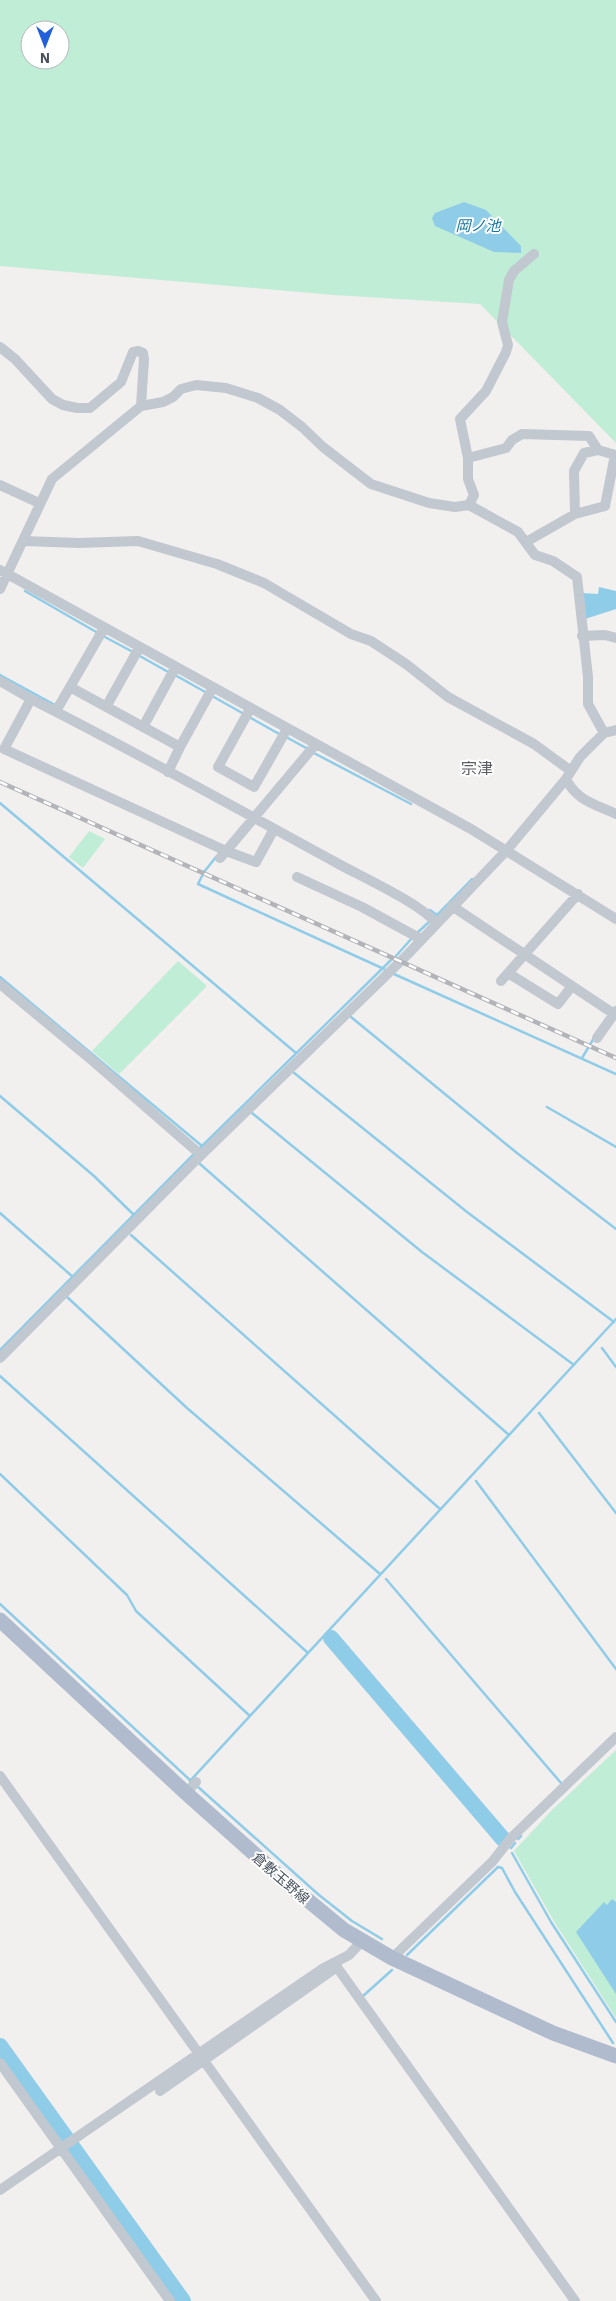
<svg xmlns="http://www.w3.org/2000/svg" width="616" height="2301" font-family="'IBM Plex Sans','Noto Sans JP',sans-serif">
<style>
.green{fill:#c0edd6;fill-rule:evenodd}
.water{fill:#8fcce8}
.lines{fill:none;stroke-linecap:round;stroke-linejoin:round}
.stream{stroke:#8fcce8;stroke-width:2.5}
.river{stroke:#8fcce8;stroke-width:16}
.minor{stroke:#c1c8d0;stroke-width:10}
.primary{stroke:#b0bccd;stroke-width:15}
.rail-casing{stroke:#b2b4b9;stroke-width:4.5}
.rail{stroke:#fff;stroke-width:2.5;stroke-dasharray:8;stroke-linecap:butt}
.labels{text-anchor:middle;stroke-width:4;stroke-linejoin:round;paint-order:stroke}
.street-label{font-size:14px;fill:#48515c;stroke:#fff}
.water-label{font-size:15px;font-style:italic;fill:#1477a3;stroke:#fff}
.quarter-label{font-size:16px;fill:#5c5f64;stroke:#fff}
</style>
<rect width="100%" height="100%" fill="#f2efef"/>
<!-- green -->
<path class="green" d="M0 0H616V443L480 304 334 295 0 266ZM30 30H60V60H30Z
M89 831 105 839 83 868 69 857Z
M178 961 206 985V987L119 1074 92 1051Z
M616 1750V2018L555 1923 514 1851 552 1810Z"/>
<!-- water -->
<path class="water" d="M464 202 486 210 521 246V253L494 252 435 226 432 218 435 213Z
M599 587 616 591V609L585 619 583 593 598 594Z
M612 1899 616 1902V1994L576 1932 604 1902 607 1905Z"/>
<g class="lines">
<!-- stream -->
<path class="stream" d="M25 591 98 633
M103 636 133 652
M138 655 170 673
M0 675 55 705
M175 675 207 693
M212 696 244 714
M249 717 281 735
M286 737 308 749
M312 752 411 804
M0 803 296 1053
M204 872 216 857
M202 876 198 884 384 969
M430 910 437 915
M436 916 472 879
M416 934 430 921
M396 956 412 938
M394 974 616 1074
M0 977 202 1146
M351 1017 517 1153 616 1229
M582 1058 594 1038
M293 1072 467 1212 614 1322
M0 1096 94 1176 134 1215
M547 1107 616 1147
M252 1113 422 1252 574 1365
M198 1150 391 960
M200 1164 509 1435
M0 1213 73 1277
M131 1235 440 1509
M67 1297 187 1408 380 1574
M602 1348 616 1367
M0 1350 194 1154
M0 1376 308 1653
M539 1413 616 1513
M0 1474 127 1595 136 1611 250 1716
M476 1481 616 1669
M386 1579 561 1783
M0 1604 191 1781
M190 1781 616 1319
M197 1786 319 1895 352 1921 382 1939
M518 1839 521 1836
M511 1848 515 1843
M512 1853 551 1922 616 2022
M407 1955 498 1867 502 1868 515 1892 613 2043
M363 1996 392 1970"/>
<!-- river -->
<path class="river" d="M331 1638 503 1839
M0 2046 183 2301"/>
<!-- minor -->
<path class="minor" d="M0 347 15 359 52 399 63 405 77 408H90L121 382 133 352 138 351 143 353 144 359 141 406
M468 458 506 448 512 440 522 434 589 436 598 450 615 455 605 506 575 514 526 542
M0 485 39 503
M469 505 474 495 468 479V458L460 419 486 391 506 352 508 345 502 322 509 280 514 271 534 254
M575 514 574 471 584 453 598 450
M24 541 79 543 138 541 217 564 264 583 351 634 371 641 406 664 448 697 534 744 571 771
M0 570 471 829 616 919
M0 589 52 479 141 406 163 402 173 397 181 389 196 385 226 388 258 398 280 410 302 427 323 447 371 484 429 503 455 507 469 505 518 532 535 555 553 561 577 577 588 677V704L604 733 580 757 566 779 506 851 407 955 192 1164 0 1358
M104 628 70 687 180 747 212 689
M582 636 605 635 616 638
M0 681 31 699
M106 707 139 648
M250 709 218 767 254 787 287 729
M56 711 70 687
M143 727 175 668
M604 733 616 730
M168 772 180 747
M566 779C577 801 595 804 616 814
M274 829 256 862 226 851 4 749 31 699C134 751 234 807 335 862 360 876 420 903 436 923
M227 850 315 745
M220 858 226 851
M297 877 362 907 421 939
M452 906 614 1014
M508 973 558 1004 572 986
M501 981 578 894
M0 984 94 1062 201 1155
M597 1038 616 1011
M0 1776 376 2301
M186 1793 196 1782
M392 1958 492 1862 511 1838 616 1737
M334 1963 575 2301
M0 2063 170 2301
M160 2091 337 1967
M0 2190 322 1969 349 1955 362 1941"/>
<!-- primary -->
<path class="primary" d="M0 1620 186 1793 287 1883 344 1930 392 1958 553 2033 616 2056"/>
<!-- rail casing -->
<g class="rail-casing">
<path id="rail" d="M0 782 616 1058"/>
</g>
<!-- rail -->
<use href="#rail" class="rail"/>
</g>
<g class="labels">
<!-- street labels -->
<g class="street-label">
<text transform="translate(281 1878) rotate(41)" y="5">倉敷玉野線</text>
</g>
<!-- water labels -->
<g class="water-label">
<text x="478" y="231">岡ノ池</text>
</g>
<!-- quarter labels -->
<g class="quarter-label">
<text x="477" y="774">宗津</text>
</g>
</g>
<!-- north arrow -->
<g transform="translate(45 45) rotate(180)"><circle r="24" fill="#ffffff" stroke="#b6b9be"/>
<path d="M0-4L9 19L0 12L-9 19Z" fill="#2260d9"/>
<text y="-8" font-size="14" font-weight="bold" text-anchor="middle" fill="#48515c">N</text>
</g>
</svg>
